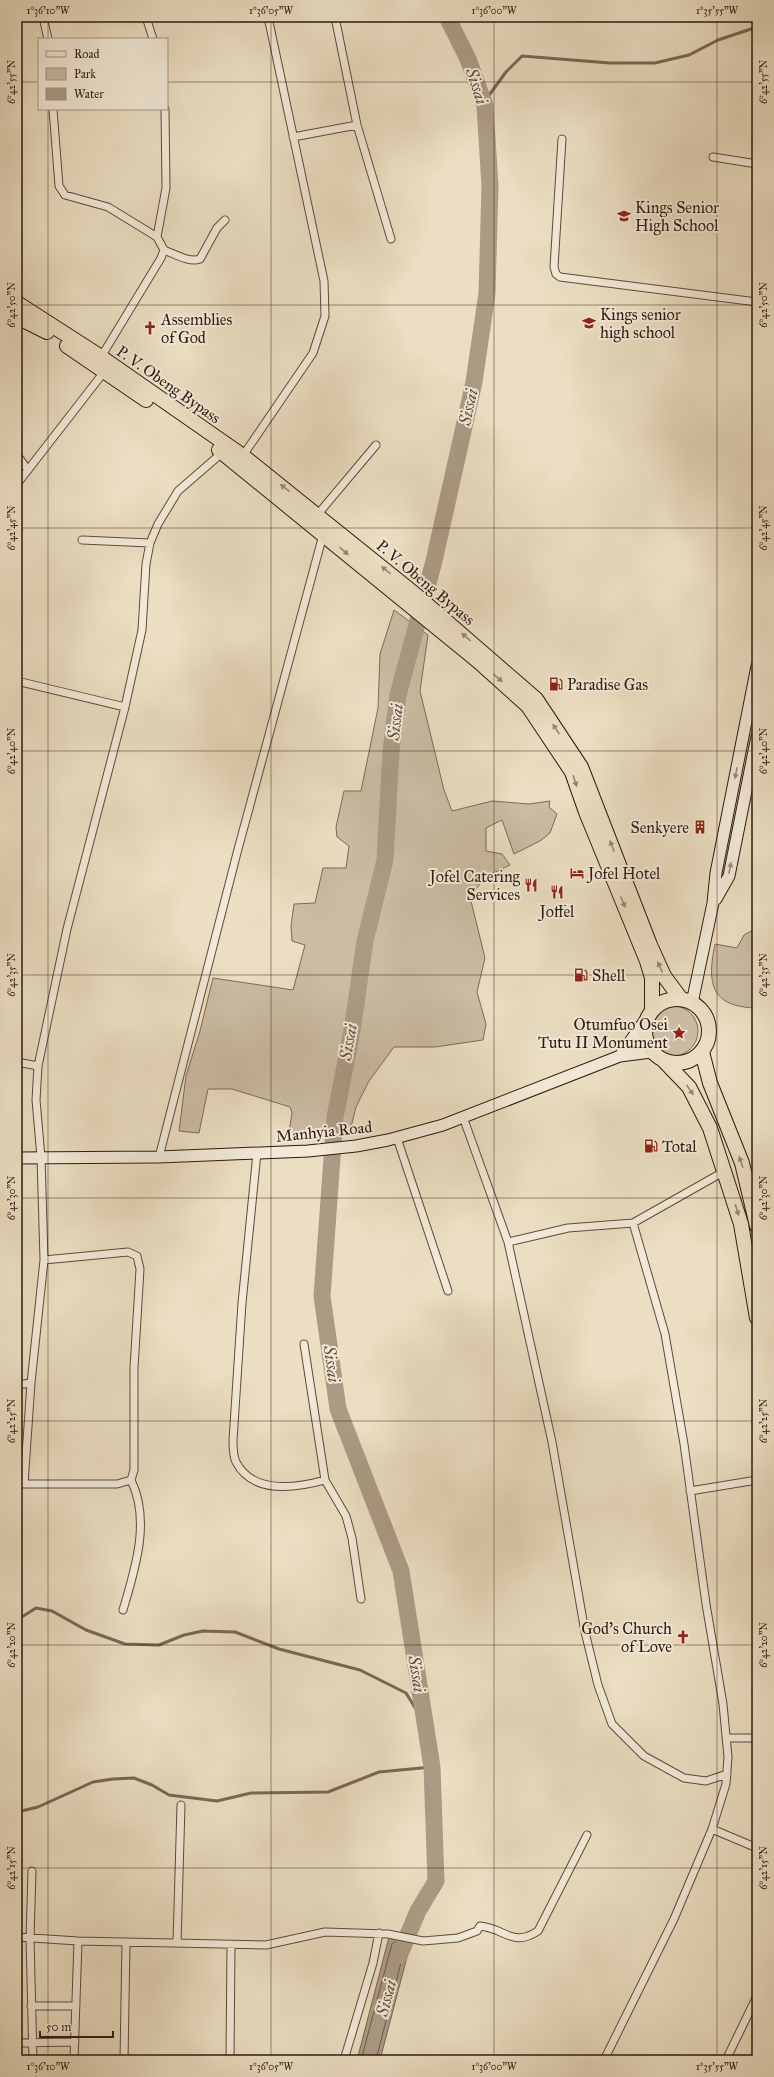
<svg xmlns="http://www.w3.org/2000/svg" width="774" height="2077" font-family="'IM FELL Great Primer',serif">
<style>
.green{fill:#cbbca4;stroke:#7c6a5a}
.water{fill:#ab9b85;stroke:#796756}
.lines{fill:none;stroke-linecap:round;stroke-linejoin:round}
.shore{stroke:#6c5a4a;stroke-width:1}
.stream{stroke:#796756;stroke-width:3}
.river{stroke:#ab9b85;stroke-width:17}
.street-casing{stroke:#5d4a3c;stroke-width:9}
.secondary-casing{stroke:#2e1810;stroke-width:13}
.highway-casing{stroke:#2e1810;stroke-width:16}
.street{stroke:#f2ead7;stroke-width:7}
.secondary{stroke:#f2ead7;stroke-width:11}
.highway{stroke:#ebdec2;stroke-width:14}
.oneway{fill:#968572}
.oneway2{fill:#9a8c7d}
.ticks{fill:none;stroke:#2e1810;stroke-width:1;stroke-opacity:0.45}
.labels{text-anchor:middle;stroke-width:4;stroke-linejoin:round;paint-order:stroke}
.poi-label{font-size:16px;fill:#2e1810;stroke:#f2ead7;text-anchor:start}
.street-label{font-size:16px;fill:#2e1810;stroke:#f2ead7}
.water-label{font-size:17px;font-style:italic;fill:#604c3f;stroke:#f2ead7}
.neatline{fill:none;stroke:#2e1810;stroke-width:1.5}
.ticks-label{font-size:10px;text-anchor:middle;fill:#2e1810}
</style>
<rect width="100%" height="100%" fill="#ebdec2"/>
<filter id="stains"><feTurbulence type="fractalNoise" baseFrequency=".005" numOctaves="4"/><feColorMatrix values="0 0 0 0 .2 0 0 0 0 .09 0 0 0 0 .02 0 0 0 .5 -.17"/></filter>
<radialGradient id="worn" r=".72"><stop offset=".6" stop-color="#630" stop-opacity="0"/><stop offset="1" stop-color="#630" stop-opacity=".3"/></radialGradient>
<!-- green -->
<path class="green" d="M394 610 428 635 420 691 444 790 452 811 492 801 529 804 550 801 549 807 557 814 550 833 540 841 514 854 502 820 486 828V851L502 854 510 865 485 877 470 897 485 958 477 992 486 1024 483 1040 435 1047H394L369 1081 356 1107 349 1135 288 1138 292 1113 290 1107 232 1089H208L199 1133 179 1131 186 1076 200 1031 213 978 293 990 305 945 292 941 291 926 294 904 315 903 323 868H346L349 846 337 837 336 827 344 791H361L378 708 380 654Z
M757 928V1008C710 1007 707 983 715 944L737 948 744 935Z
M648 1031a25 25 0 1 1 50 0a25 25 0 1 1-50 0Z"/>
<!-- water -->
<path class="water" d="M389 1937 411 1942 380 2060H357Z"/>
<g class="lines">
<!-- shore -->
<path class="shore" d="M361 2060 392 1944 394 1942 404 1945 405 1947 376 2060"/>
<!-- stream -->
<path class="stream" d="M484 102 506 72 522 56 610 63H655L689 55 718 40 757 27
M17 1620 36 1608 52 1611 86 1630 125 1644 159 1645 184 1635 203 1631 235 1632 279 1649 360 1670 406 1693 425 1724
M17 1812 38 1807 93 1782 113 1779 134 1778 152 1785 169 1795 217 1801 251 1793 328 1792 379 1772 432 1767"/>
<!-- river -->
<path class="river" d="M399 1956 418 1911 436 1881 432 1767 401 1571 338 1409 322 1296 335 1117 352 1031 365 941 385 860 391 751 398 695 434 561 474 382 487 293 490 186 485 106 468 59 447 17"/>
<!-- street casing -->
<g class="street-casing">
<path id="street" d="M17 17H18
M43 17 48 39
M146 17 153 39
M335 17 357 125 391 239
M53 109 59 186 65 195 108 207 157 237 164 250 161 258 101 357
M293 137 357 125
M562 139 554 267 556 274 560 277 757 302
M713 157 757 164
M157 237 166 188 165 109
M164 250C175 254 189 263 200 259L217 228 225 220
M17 455 28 470
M242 457 313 353 325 316 324 281 268 17
M17 484 104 372
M318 514 376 445
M82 540 150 543
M17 681 125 707
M17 1062 38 1066
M463 1117 508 1242 552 1442 585 1632 598 1685 612 1724 644 1756 684 1778 706 1781 727 1774
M397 1138 448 1291
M257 1153 242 1303 233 1440C233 1447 233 1456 236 1462 253 1495 296 1488 325 1480L346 1516 352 1538 361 1599
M159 1157 237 853 323 535
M508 1242 568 1228 633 1223 725 1171
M44 1260 128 1252 137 1256 140 1269 134 1368V1470L131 1480 117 1484H24L31 1383 44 1260 41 1157 36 1100 38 1066 67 929 125 707 142 630 146 564 150 543 158 524 178 491 223 452
M304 1344 325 1480
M17 1385 31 1383
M690 1491 757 1480
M123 1610C135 1569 151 1521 131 1480
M727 1738H757
M712 1829 757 1848
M32 1871 30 1938 33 2060
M17 1937 78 1941 266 1945 325 1932 388 1934 423 1941 458 1938 477 1931 480 1926C505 1928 512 1948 538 1931L587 1835
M177 1943 181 1805
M31 2006H76
M17 2043 75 2042
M74 2060 78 1941
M124 2060 126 1942
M230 2060 231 1945
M344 2060 373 1963 379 1933
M604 2060 674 1919 712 1829 726 1784 728 1757 723 1704 706 1604 684 1444 665 1334 633 1223
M726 2060 757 1996"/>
</g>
<!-- secondary casing -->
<g class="secondary-casing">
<path id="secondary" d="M716 899 729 876 757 736
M692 1003 713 903 716 873 757 666
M620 1056 646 1019
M17 1158 159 1157 308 1151 356 1146 388 1140 443 1125 620 1056 651 1052"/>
</g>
<!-- highway casing -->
<g class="highway-casing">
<path id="highway" d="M17 303 101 357 243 456 416 595 536 699 581 767 650 945 664 976 681 999
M17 317 47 332
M67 346 146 400
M219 450 478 661 528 706 572 772 586 812 647 961 652 978V1010
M645 1031a32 32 0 1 1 64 0a32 32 0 1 1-64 0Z
M702 1052 710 1083 742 1163 757 1226
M664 1061 689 1087 710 1128 741 1224 757 1318"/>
</g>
<!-- street -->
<use href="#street" class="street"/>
<!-- secondary -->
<use href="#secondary" class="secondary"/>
<!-- highway -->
<use href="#highway" class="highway"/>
</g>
<!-- one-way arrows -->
<defs><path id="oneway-solid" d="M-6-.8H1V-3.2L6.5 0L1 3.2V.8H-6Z"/></defs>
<g class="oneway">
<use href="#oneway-solid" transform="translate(285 488) rotate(-142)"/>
<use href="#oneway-solid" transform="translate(344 551) rotate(40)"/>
<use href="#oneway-solid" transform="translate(386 570) rotate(-141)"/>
<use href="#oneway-solid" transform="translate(466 637) rotate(-139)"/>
<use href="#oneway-solid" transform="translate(498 678) rotate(41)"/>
<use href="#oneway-solid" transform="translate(556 729) rotate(-123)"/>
<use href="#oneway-solid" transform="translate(575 781) rotate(71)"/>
<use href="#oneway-solid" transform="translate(612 846) rotate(-111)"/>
<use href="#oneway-solid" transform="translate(623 902) rotate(68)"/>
<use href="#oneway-solid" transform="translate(660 967) rotate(-114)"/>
<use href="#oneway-solid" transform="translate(690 1090) rotate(56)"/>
<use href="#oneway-solid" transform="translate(741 1162) rotate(-109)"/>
<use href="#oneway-solid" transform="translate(737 1210) rotate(73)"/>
</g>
<g class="oneway2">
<use href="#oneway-solid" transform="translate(736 773) rotate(101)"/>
<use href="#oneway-solid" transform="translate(730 868) rotate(-79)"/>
</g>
<!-- ticks -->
<path class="ticks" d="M48 17V39M271 17V2060M494 17V2060M717 17V2060M17 82H39M167 82H757M48 109V2060M17 305H757M17 528H757M17 751H757M17 975H757M17 1198H757M17 1421H757M17 1645H757M17 1868H757"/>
<!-- icons -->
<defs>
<g id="school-bare" transform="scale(1.08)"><path d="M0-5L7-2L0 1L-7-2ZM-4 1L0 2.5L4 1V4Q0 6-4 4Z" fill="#8f2418" stroke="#f2ead7" stroke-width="2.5" paint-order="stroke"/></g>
<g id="church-bare" transform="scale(1.08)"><path d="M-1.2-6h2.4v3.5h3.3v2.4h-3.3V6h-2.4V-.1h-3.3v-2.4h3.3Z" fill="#8f2418" stroke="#f2ead7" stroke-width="2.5" paint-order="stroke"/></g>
<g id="fuel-bare" transform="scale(1.08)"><path d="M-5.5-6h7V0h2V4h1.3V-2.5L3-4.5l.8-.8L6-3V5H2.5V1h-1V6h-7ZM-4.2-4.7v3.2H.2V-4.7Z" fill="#8f2418" stroke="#f2ead7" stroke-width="2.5" paint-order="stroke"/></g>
<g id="building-bare" transform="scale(1.08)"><path d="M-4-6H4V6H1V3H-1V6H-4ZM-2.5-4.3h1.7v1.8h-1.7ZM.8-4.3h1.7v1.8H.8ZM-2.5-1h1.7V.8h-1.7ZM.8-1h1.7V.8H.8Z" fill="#8f2418" stroke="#f2ead7" stroke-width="2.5" paint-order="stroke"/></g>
<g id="hotel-bare" transform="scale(1.08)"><path d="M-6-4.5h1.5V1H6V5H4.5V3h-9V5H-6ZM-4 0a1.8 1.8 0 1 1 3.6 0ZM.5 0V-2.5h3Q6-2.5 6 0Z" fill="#8f2418" stroke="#f2ead7" stroke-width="2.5" paint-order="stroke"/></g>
<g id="restaurant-bare" transform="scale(1.08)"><path d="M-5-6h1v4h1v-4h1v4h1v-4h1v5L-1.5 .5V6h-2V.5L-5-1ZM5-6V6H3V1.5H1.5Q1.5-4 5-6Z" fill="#8f2418" stroke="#f2ead7" stroke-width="2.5" paint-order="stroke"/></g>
<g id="sight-bare" transform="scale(1.08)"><path d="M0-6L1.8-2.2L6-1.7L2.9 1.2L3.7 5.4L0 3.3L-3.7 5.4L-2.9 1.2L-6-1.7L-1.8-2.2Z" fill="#8f2418" stroke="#f2ead7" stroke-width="2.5" paint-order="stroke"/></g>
</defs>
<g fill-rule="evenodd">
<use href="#school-bare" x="624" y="216"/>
<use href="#school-bare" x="589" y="323"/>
<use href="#church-bare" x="150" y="328"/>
<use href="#fuel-bare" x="556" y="684"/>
<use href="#building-bare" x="700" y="827"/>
<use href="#hotel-bare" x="577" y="873"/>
<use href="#restaurant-bare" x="531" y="885"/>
<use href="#restaurant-bare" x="557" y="892"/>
<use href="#fuel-bare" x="581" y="975"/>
<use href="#sight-bare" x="679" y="1033"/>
<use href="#fuel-bare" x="651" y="1146"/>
<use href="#church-bare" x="683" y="1637"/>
</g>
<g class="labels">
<!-- poi labels -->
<g class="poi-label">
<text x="635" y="213">Kings Senior<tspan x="635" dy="18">High School</tspan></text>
<text x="600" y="320">Kings senior<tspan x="600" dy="18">high school</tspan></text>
<text x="161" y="325">Assemblies<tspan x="161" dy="18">of God</tspan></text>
<text x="567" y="690">Paradise Gas</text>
<text x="689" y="833" text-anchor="end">Senkyere</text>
<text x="588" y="879">Jofel Hotel</text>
<text x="520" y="882" text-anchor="end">Jofel Catering<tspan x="520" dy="18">Services</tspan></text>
<text x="557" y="917" text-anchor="middle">Joffel</text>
<text x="592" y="981">Shell</text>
<text x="668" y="1030" text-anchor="end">Otumfuo Osei<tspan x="668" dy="18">Tutu II Monument</tspan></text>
<text x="662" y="1152">Total</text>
<text x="672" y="1634" text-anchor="end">God's Church<tspan x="672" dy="18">of Love</tspan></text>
</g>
<!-- street labels -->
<g class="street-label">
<text transform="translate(169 384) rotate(35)" y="6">P. V. Obeng Bypass</text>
<text transform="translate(426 582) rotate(40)" y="6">P. V. Obeng Bypass</text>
<text transform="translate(324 1131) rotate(-6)" y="6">Manhyia Road</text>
</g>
<!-- water labels -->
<g class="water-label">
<text transform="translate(477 86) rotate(72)" y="6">Sissai</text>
<text transform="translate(468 407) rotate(-78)" y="6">Sissai</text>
<text transform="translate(395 722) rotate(-83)" y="6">Sissai</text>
<text transform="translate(348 1042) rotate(-80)" y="6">Sissai</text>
<text transform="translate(332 1364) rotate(82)" y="6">Sissai</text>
<text transform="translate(417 1674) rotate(81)" y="6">Sissai</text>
<text transform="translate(386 1998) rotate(-75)" y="6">Sissai</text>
</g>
</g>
<!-- margin -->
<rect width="774" height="2077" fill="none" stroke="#ebdec2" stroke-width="44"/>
<!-- legend -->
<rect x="38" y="38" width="130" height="72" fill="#f2ead7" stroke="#a49687"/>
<rect x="46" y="51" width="20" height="6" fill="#f2ead7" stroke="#a49687"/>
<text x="74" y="58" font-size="12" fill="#2e1810">Road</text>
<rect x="46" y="68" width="20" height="12" fill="#cbbca4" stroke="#a49687"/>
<text x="74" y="78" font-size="12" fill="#2e1810">Park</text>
<rect x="46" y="88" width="20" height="12" fill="#ab9b85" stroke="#a49687"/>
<text x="74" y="98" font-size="12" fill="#2e1810">Water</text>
<!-- scale -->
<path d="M40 2031v6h73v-6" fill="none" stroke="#2e1810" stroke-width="2"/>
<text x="46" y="2031" font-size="12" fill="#2e1810" stroke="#f2ead7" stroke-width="3" paint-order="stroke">50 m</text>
<rect x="22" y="22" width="730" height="2033" class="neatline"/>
<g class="ticks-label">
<text x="48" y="14">1°36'10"W</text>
<text x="271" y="14">1°36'05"W</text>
<text x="494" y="14">1°36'00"W</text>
<text x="717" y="14">1°35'55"W</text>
<text transform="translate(11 82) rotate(-90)" y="4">6°42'55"N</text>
<text transform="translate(763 82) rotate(-90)" y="4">6°42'55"N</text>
<text transform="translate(11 305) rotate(-90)" y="4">6°42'50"N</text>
<text transform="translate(763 305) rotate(-90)" y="4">6°42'50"N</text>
<text transform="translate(11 528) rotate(-90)" y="4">6°42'45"N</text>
<text transform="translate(763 528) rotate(-90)" y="4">6°42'45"N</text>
<text transform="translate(11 751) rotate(-90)" y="4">6°42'40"N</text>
<text transform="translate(763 751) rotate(-90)" y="4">6°42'40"N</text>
<text transform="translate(11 975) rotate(-90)" y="4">6°42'35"N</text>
<text transform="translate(763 975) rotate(-90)" y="4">6°42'35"N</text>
<text transform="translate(11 1198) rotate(-90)" y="4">6°42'30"N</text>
<text transform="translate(763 1198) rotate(-90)" y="4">6°42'30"N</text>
<text transform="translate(11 1421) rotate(-90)" y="4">6°42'25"N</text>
<text transform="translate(763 1421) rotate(-90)" y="4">6°42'25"N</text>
<text transform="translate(11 1645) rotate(-90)" y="4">6°42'20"N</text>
<text transform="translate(763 1645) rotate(-90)" y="4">6°42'20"N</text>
<text transform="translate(11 1868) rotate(-90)" y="4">6°42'15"N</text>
<text transform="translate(763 1868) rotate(-90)" y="4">6°42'15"N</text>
<text x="48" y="2070">1°36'10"W</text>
<text x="271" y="2070">1°36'05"W</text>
<text x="494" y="2070">1°36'00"W</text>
<text x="717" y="2070">1°35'55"W</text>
</g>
<rect width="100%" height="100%" filter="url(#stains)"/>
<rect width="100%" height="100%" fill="url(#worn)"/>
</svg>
